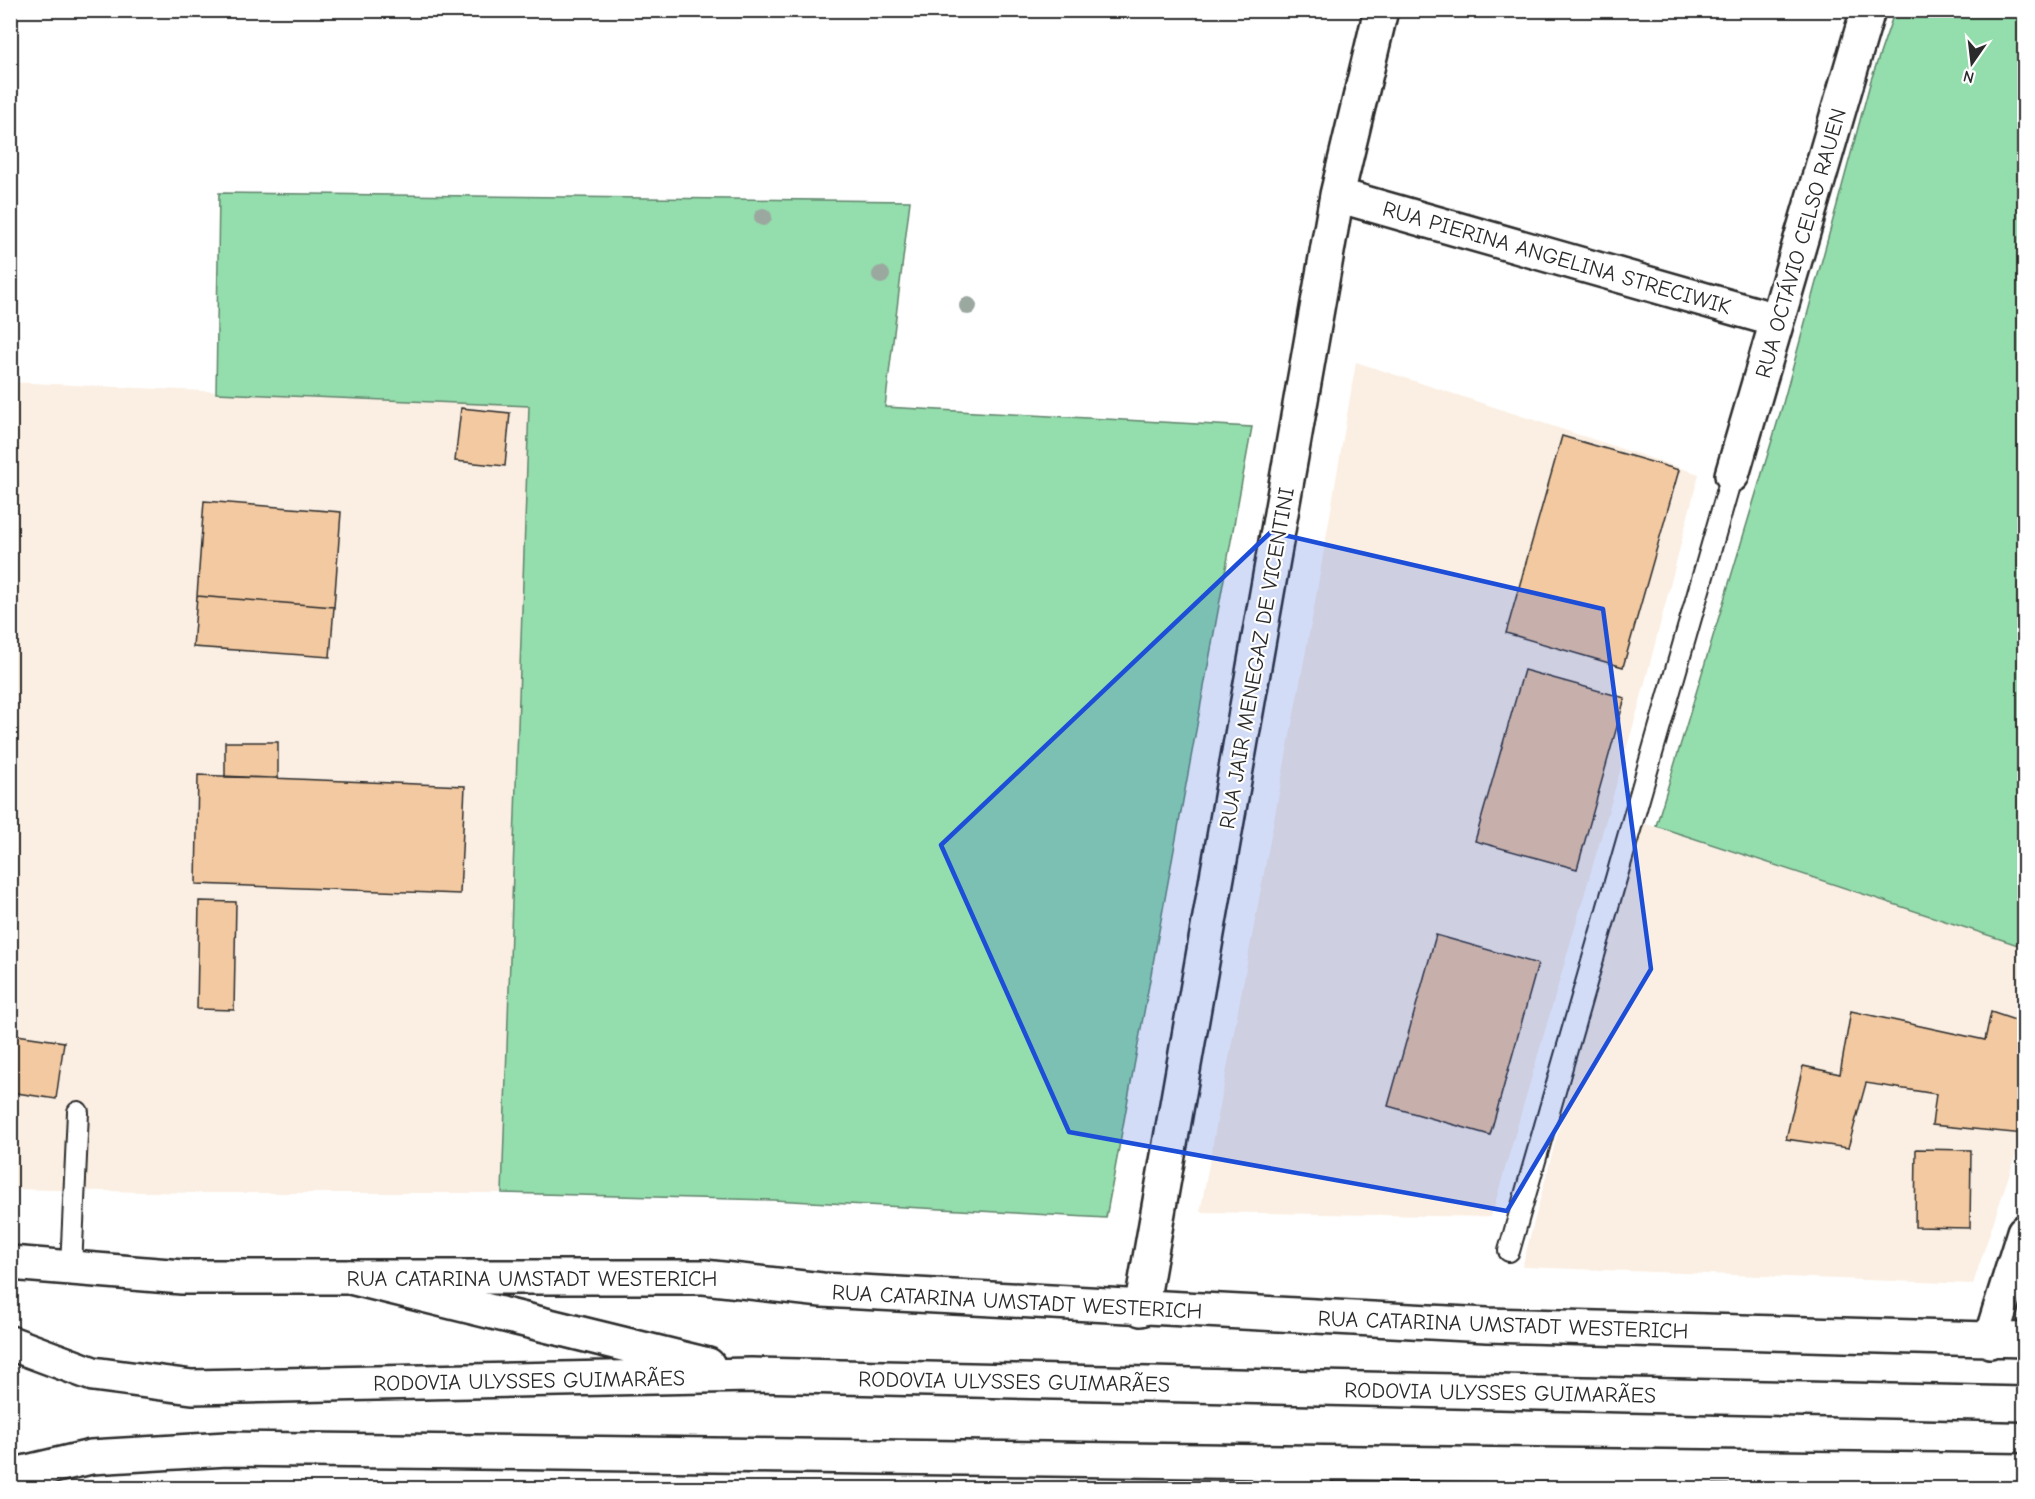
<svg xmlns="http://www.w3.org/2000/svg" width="2035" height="1499" font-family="'Comic Neue',sans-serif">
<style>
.built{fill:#fbefe3}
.green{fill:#94ddac;stroke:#60846c;stroke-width:1.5}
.building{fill:#f2c9a1;stroke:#2b2b2b;stroke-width:1.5}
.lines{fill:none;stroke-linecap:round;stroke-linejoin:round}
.lane-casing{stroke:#2b2b2b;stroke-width:24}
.street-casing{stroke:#2b2b2b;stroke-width:38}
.secondary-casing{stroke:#2b2b2b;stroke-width:38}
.highway-casing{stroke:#2b2b2b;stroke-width:38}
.lane{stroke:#fff;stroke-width:20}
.street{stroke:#fff;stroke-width:33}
.secondary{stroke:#fff;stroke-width:33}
.highway{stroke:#fff;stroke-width:33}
.tree{fill:#9ba8a0}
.marked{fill:#1d4ed8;fill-opacity:0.2;stroke:#1d4ed8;stroke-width:4.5;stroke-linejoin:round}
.labels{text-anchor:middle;stroke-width:4.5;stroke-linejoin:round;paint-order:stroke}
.street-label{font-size:22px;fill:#2b2b2b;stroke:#fff}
</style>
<rect width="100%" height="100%" fill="#fff"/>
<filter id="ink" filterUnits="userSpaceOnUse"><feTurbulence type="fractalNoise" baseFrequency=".0167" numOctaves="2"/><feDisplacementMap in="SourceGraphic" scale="12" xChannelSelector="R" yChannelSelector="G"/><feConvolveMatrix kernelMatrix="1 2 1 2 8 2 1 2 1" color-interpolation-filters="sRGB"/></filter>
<g filter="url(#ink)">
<!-- built -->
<path class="built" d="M1356 362 1699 474 1640 702 1491 1217 1200 1212 1315 603Z
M10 382 529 406 502 1193H194L11 1189Z
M1640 822 2024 947V1130L1973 1284 1522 1267Z"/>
<!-- green -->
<path class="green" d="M1895 10 2024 11V947L1656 826 1782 407 1871 80Z
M219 193 910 201 885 407 1252 427 1106 1218 773 1200 502 1193 529 406 216 393Z"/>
<!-- building -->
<path class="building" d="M461 408 510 413 505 466 455 461Z
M1562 436 1679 470 1623 667 1506 633Z
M204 501 341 512 334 607 197 596Z
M197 596 334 607 330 657 193 647Z
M1524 670 1625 698 1577 869 1475 841Z
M225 742H278V778L225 777Z
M198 775 465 786 460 894 196 884Z
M199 901 236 902 234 1010 197 1009Z
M1436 935 1538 964 1490 1135 1388 1106Z
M1851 1011 1985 1040 1991 1012 2024 1023V1134L1932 1125 1936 1094 1866 1083 1848 1148 1786 1139 1803 1066 1840 1074Z
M10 1034 64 1042 56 1099 10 1092Z
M1916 1149 1971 1150 1970 1228 1915 1227Z"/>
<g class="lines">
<!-- lane casing -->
<g class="lane-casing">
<path id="lane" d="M1509 1251 1732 475
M71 1268 78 1112"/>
</g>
<!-- street casing -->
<g class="street-casing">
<path id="street" d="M1337 195 1776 320
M1732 475 1868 10
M1141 1309 1337 195 1381 10"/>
</g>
<!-- secondary casing -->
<g class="secondary-casing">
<path id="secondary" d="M10 1263 182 1277H704L822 1290 1487 1325 2024 1340
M1990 1341 2024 1232"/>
</g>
<!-- highway casing -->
<g class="highway-casing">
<path id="highway" d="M350 1277 708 1365
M10 1343 93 1374 192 1387 751 1375 2024 1404
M1267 1472 1316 1488
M10 1476 91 1457 227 1449 2024 1471"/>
</g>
<!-- lane -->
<use href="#lane" class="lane"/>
<!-- street -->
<use href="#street" class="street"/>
<!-- secondary -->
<use href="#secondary" class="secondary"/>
<!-- highway -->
<use href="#highway" class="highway"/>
</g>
<!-- trees -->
<g class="tree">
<circle cx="763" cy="217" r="9"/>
<circle cx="881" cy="275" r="9"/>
<circle cx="968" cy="306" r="9"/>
</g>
</g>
<!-- marked area -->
<path class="marked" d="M1271 532 1603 609 1651 969 1507 1211 1069 1132 941 845Z"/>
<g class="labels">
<!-- street labels -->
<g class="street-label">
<text transform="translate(1800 243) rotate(-74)" y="8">RUA OCTÁVIO CELSO RAUEN</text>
<text transform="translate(1557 257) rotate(16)" y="8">RUA PIERINA ANGELINA STRECIWIK</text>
<text transform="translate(1256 658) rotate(-80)" y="8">RUA JAIR MENEGAZ DE VICENTINI</text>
<text x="532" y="1286">RUA CATARINA UMSTADT WESTERICH</text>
<text transform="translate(1017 1301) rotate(3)" y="8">RUA CATARINA UMSTADT WESTERICH</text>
<text transform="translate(1503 1324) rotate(2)" y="8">RUA CATARINA UMSTADT WESTERICH</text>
<text transform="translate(529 1380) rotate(-1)" y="8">RODOVIA ULYSSES GUIMARÃES</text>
<text transform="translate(1014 1381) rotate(1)" y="8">RODOVIA ULYSSES GUIMARÃES</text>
<text transform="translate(1500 1392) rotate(1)" y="8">RODOVIA ULYSSES GUIMARÃES</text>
</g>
</g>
<!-- margin -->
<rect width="2035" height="1499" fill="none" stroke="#fff" stroke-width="36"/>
<rect x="18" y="18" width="1999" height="1463" fill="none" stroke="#2b2b2b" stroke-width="2" filter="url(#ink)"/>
<!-- north arrow -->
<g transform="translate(1972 63) rotate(194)" stroke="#ffffff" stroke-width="4.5" paint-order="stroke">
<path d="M0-4.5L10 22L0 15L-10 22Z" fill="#2b2b2b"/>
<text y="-9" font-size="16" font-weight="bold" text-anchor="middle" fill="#2b2b2b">N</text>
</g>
</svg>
